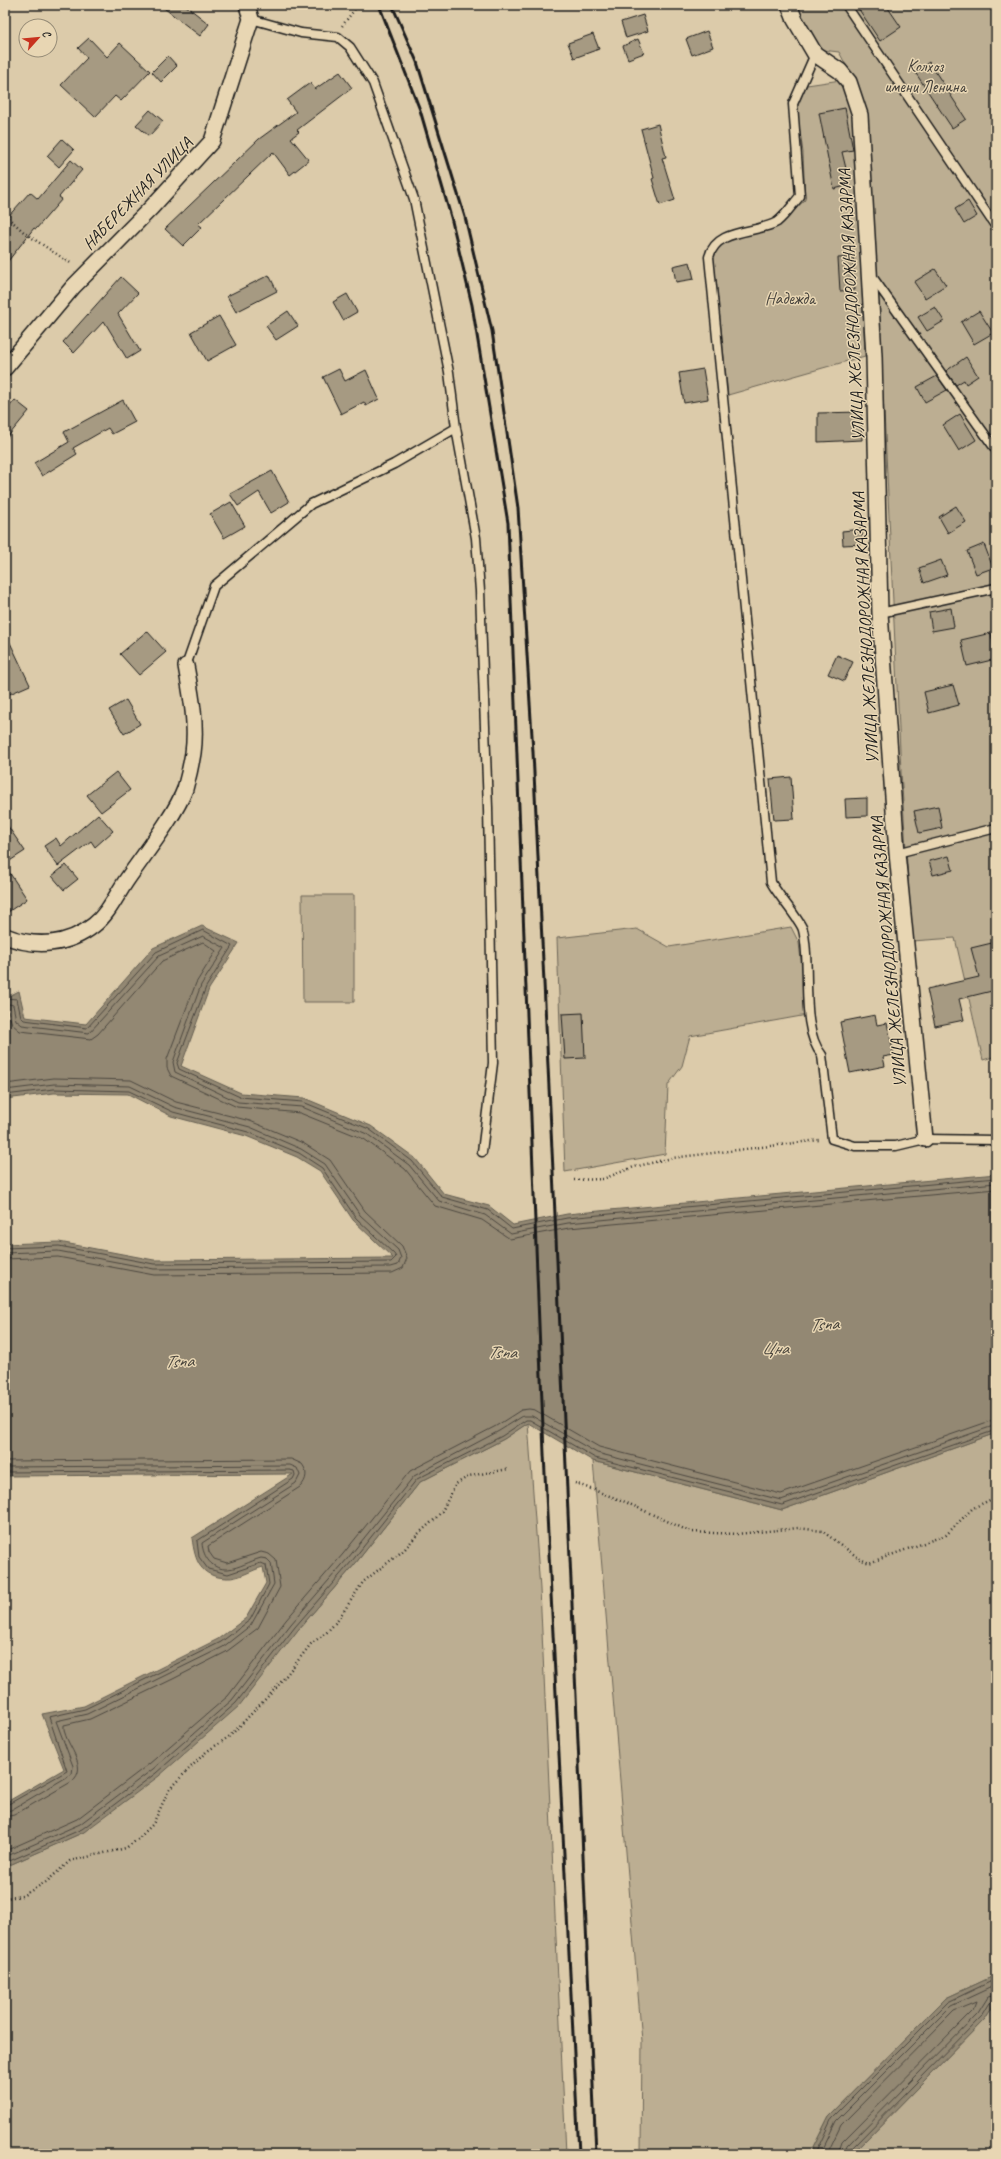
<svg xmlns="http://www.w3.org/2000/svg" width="1001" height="2159" font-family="Caveat,sans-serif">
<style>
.green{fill:#bcae92;stroke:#6c6557}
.water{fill:#938873;stroke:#635d50}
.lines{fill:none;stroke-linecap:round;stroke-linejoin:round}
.shore{stroke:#4c473f;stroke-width:1}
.building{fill:#a69a82;stroke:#1c1c1c}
.lane-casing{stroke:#1c1c1c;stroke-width:11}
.street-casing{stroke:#1c1c1c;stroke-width:18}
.path{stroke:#1c1c1c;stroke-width:2.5;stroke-dasharray:1 3;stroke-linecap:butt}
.lane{stroke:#e8d6b3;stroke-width:8}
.street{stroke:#e8d6b3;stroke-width:15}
.rail{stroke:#1c1c1c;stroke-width:3}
.labels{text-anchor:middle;stroke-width:3;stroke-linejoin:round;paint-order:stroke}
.park-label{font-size:17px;fill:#44403a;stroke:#e8d6b3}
.street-label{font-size:17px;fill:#1c1c1c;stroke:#e8d6b3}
.water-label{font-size:18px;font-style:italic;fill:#46423a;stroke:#e8d6b3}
</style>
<rect width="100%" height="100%" fill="#dccbaa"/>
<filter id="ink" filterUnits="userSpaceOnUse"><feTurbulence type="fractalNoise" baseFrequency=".025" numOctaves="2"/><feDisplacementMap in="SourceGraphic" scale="8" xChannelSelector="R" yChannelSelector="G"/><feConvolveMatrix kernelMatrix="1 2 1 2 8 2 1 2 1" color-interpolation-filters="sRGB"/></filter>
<g filter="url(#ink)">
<!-- green -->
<path class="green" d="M796 5H996V1056L983 1060 955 938 912 941 901 771 884 411 862 113 855 82 839 52 822 50 800 15Z
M841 80 851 104 856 152 865 356 728 395 713 253 725 242 780 223 805 200 803 152 796 105 807 85Z
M302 895H354V1002H303Z
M791 927 799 943 807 1015 690 1036 682 1066 668 1085 665 1154 565 1172 557 938 637 929 669 947Z
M528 1423 540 1589 566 2154H5V1867L84 1832 298 1630 355 1564 420 1482 504 1439Z
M996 1433V1975L946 1998 829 2116 810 2154H641L642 2041 593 1461 782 1510Z
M996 2001V2154H852L985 2019Z"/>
<!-- water -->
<path class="water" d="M202 926 239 943 209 989 181 1066 241 1093 304 1098 371 1126 415 1158 444 1194 489 1206 513 1225 567 1214 996 1174V1433L782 1510 593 1461 528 1423 504 1439 420 1482 355 1564 298 1630 239 1706 159 1776 84 1832 5 1867V1803L64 1769 42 1714 84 1706 218 1639 246 1618 266 1583 263 1567C252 1570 238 1579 227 1578 200 1577 195 1561 192 1538L293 1474 5 1476V1244L59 1242 154 1260 393 1258 353 1220 320 1171 297 1157 246 1136 171 1116 128 1094 54 1093 5 1099 6 994 11 995 19 991 25 1017 86 1024 153 948Z
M996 1975V2001L985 2019 852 2154H810L829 2116 946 1998Z"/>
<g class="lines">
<!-- shore -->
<path class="shore" d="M5 998 17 999 21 1017 24 1020 87 1028 156 952 203 930 232 946 206 987 177 1063 179 1069 240 1097 303 1102 369 1129 412 1161 442 1197 488 1210 512 1229 567 1218 996 1178
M5 1003 13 1005 16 1020 22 1025 89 1033 159 956 203 936 225 948 201 985 173 1062 175 1072 238 1102 302 1107 367 1134 409 1165 439 1201 485 1215 511 1234 568 1223 996 1183
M5 1009 8 1011 12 1024 20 1031 91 1039 98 1034 162 961 203 942 216 951 196 983 167 1059V1068L171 1076 237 1107 300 1113 364 1139 405 1169 435 1206 482 1220 510 1239 569 1228 996 1189
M5 1084 54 1078 131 1080 176 1102 250 1121 303 1143 330 1160 365 1211 402 1246 407 1258 403 1268 392 1273 154 1275 58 1257 5 1259
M5 1090 54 1084 130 1086 174 1107 250 1127 301 1149 325 1164 360 1215 398 1250 401 1258 398 1265 391 1267 154 1269 58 1251 5 1253
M5 1095 54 1089 129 1091 173 1112 248 1132 299 1153 322 1168 356 1218 394 1254 396 1257 391 1262 154 1264 59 1246 5 1248
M5 1461 291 1459 302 1464C308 1472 307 1480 300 1487L208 1546 209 1552 214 1559 227 1563 261 1552 269 1554 276 1560 280 1587 258 1628 226 1652 173 1679 90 1719 64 1725C62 1743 92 1766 71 1782L14 1815 5 1817
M5 1467 290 1465 297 1468 300 1475 296 1483 202 1543C203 1557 212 1570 228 1569 239 1568 250 1561 261 1558L267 1559 271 1563 274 1584 251 1625 223 1647 170 1673 87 1714 56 1721 73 1766 72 1774 11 1810 5 1811
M5 1472 290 1470 294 1471 295 1475 293 1479 197 1541 199 1557 208 1569 228 1574 261 1563 266 1565 269 1584 250 1620 221 1642 85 1709 49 1717 67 1771 5 1806
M5 1851 77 1819 149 1764 228 1696 286 1620 343 1554 410 1471 496 1426 521 1410 529 1409 535 1410 599 1447 781 1494 996 1419
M5 1857 80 1824 153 1769 232 1700 291 1624 348 1558 414 1476 499 1431 523 1416H532L597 1453 781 1500 996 1425
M5 1863 82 1829 156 1773 236 1703 295 1627 352 1561 417 1479 502 1436 526 1420H530L595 1458 782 1505 996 1430
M815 2154 832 2118 948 2002 996 1979
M820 2154 836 2121 951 2006 996 1985
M827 2154 841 2125 954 2011 976 2002 973 2010 842 2142 838 2154
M844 2154 847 2146 978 2013 988 1997 996 1995
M850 2154 851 2149 982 2016 991 2001 996 2000"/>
</g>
<!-- building -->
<path class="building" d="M160 5H185L209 24 200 36Z
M856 5H886L901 27 880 41Z
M643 15 648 31 626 38 621 22Z
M707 31 713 47 692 55 686 39Z
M593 34 599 49 574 58 568 43Z
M89 38 107 57 120 43 150 71 121 101 115 96 95 117 61 85 87 58 78 48Z
M638 39 644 53 628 59 623 46Z
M168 56 177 66 161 82 152 72Z
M929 62 966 119 952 128 915 72Z
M340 72 352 88 297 130 299 132 291 138 309 160 290 175 273 152 198 224 202 227 183 246 165 229 259 139 296 112 287 100 310 83 315 89Z
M845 108 853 150 842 152 850 185 834 189 819 113Z
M150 110 163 121 149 136 136 125Z
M658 124 666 157 662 158 675 200 660 205 652 179 654 178 641 129Z
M62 139 74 150 59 167 47 156Z
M71 160 82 170 59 197 62 199 36 229 34 228 5 265V220L30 192 38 199Z
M968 201 977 216 964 224 955 209Z
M853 257 855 290 840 291 838 258Z
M690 262 694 279 676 282 673 266Z
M935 269 946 285 925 298 914 282Z
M269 275 277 291 236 312 227 296Z
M121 277 138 293 118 314 140 351 127 359 104 321 74 353 63 342Z
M347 294 357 312 343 320 333 302Z
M935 307 944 321 927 331 918 317Z
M288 311 298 326 276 340 266 326Z
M979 311 993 333 974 344 961 322Z
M219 316 236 345 207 361 191 332Z
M966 357 978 376 966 384 964 380 956 385 946 371Z
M339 369 345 381 366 370 379 399 366 406 364 402 341 414 323 377Z
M703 369 708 399 684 403 679 373Z
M937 376 947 390 925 402 917 387Z
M15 400 29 411 5 440V412Z
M123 400 135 422 112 434 108 428 73 448 77 454 42 476 34 463 69 442 64 432Z
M861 412 862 440 818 442V413Z
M960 414 976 440 959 451 943 425Z
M272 471 289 502 271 513 259 492 238 506 230 494Z
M231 502 245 526 224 538 210 514Z
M956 506 966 522 948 533 939 517Z
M862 529 863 544 843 545 842 531Z
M984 544 993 568 976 574 967 551Z
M941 560 947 575 924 583 919 568Z
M951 608 954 627 932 631 929 612Z
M147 631 166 652 139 675 120 654Z
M5 632 30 685 5 696Z
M991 633 996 659 967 666 961 640Z
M837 655 853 662 844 681 828 674Z
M953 685 959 705 929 713 924 692Z
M126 700 140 724 124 734 109 710Z
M116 772 130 790 101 812 87 795Z
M791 777 794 819 774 820 770 779Z
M867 798V816L846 817 845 799Z
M938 806 942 828 919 833 914 811Z
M98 814 113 831 95 847 91 841 58 866 44 846 56 838 61 846Z
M5 822 25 851 5 864Z
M949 856 953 870 933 875 929 861Z
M66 865 78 879 64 890 52 876Z
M5 866 27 899 5 914Z
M996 942V990L959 999 964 1020 935 1026 927 989 979 977 971 948Z
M583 1013 585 1058 565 1059 562 1014Z
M875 1015 877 1025 887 1023 894 1055 883 1057 885 1066 850 1073 840 1022Z"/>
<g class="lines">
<!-- lane casing -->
<g class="lane-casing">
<path id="lane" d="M846 5 996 227
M251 19 301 33 338 37 350 47 373 83 414 199 449 372 456 428 476 538 480 591 488 808 493 1063 482 1152
M815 54 793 104 800 196C793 204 785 216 777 222 756 234 716 228 709 257L771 882C777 894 801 921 803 930 812 965 799 1028 822 1055L832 1139 855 1146H896L925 1139 996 1140
M871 275 996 450
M880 613 996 588
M186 666 214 586 311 504 394 464 456 428
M897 853 996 828"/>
</g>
<!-- street casing -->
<g class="street-casing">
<path id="street" d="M789 5 795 20 815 54 840 71 849 82 860 115 874 356 880 613 897 853 925 1139
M5 368 73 287 151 208 212 141 251 19 247 5
M5 936C35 948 68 946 94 925 108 914 116 896 126 881 143 856 175 816 185 789 188 778 191 765 193 753 197 724 191 694 186 666"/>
</g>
<!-- path -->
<path class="path" d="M342 26 358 5
M5 215 26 234 72 264
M574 1180 603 1179 634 1167 672 1158 819 1140
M575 1483 623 1501 691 1532 737 1534 798 1528 822 1531 860 1559 869 1563 946 1535 973 1508 996 1497
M5 1898 22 1896 46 1882 70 1861 126 1848 138 1839 153 1824 167 1794 173 1785 206 1752 230 1736 277 1687 311 1644 327 1632 338 1620 363 1582 404 1550 417 1535 435 1519 442 1511 456 1484 469 1476 509 1469"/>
<!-- lane -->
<use href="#lane" class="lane"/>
<!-- street -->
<use href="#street" class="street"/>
<!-- rail -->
<path class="rail" d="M379 5 420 110 451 217 472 305 508 523 544 1454 579 2154
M392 5 417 62 465 217 492 331 518 508 533 752 554 1192 596 2154"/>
</g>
</g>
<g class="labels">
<!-- park labels -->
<g class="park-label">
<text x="925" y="72">Колхоз<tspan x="925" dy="20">имени Ленина</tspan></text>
<text x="790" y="304">Надежда</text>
</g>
<!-- street labels -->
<g class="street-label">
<text transform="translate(137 193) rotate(-46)" y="6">НАБЕРЕЖНАЯ УЛИЦА</text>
<text transform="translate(851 305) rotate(-93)" y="6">УЛИЦА ЖЕЛЕЗНОДОРОЖНАЯ КАЗАРМА</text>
<text transform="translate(865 628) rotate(-93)" y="6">УЛИЦА ЖЕЛЕЗНОДОРОЖНАЯ КАЗАРМА</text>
<text transform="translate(888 952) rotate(-95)" y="6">УЛИЦА ЖЕЛЕЗНОДОРОЖНАЯ КАЗАРМА</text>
</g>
<!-- water labels -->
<g class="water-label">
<text transform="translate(824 1324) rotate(-4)" y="6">Tsna</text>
<text x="775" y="1354">Цна</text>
<text transform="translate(502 1352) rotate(1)" y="6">Tsna</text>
<text transform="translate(179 1361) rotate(-3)" y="6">Tsna</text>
</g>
</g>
<!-- margin -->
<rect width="1001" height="2159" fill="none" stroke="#e8d6b3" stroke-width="20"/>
<rect x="10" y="10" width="981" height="2139" fill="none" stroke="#1c1c1c" stroke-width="1.5" filter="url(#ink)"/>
<!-- north arrow -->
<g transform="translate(38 38) rotate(63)"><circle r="19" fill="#e8d6b3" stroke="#968c77"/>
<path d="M0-3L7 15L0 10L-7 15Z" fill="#c8321e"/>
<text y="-6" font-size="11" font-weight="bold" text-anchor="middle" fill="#1c1c1c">С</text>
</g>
</svg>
